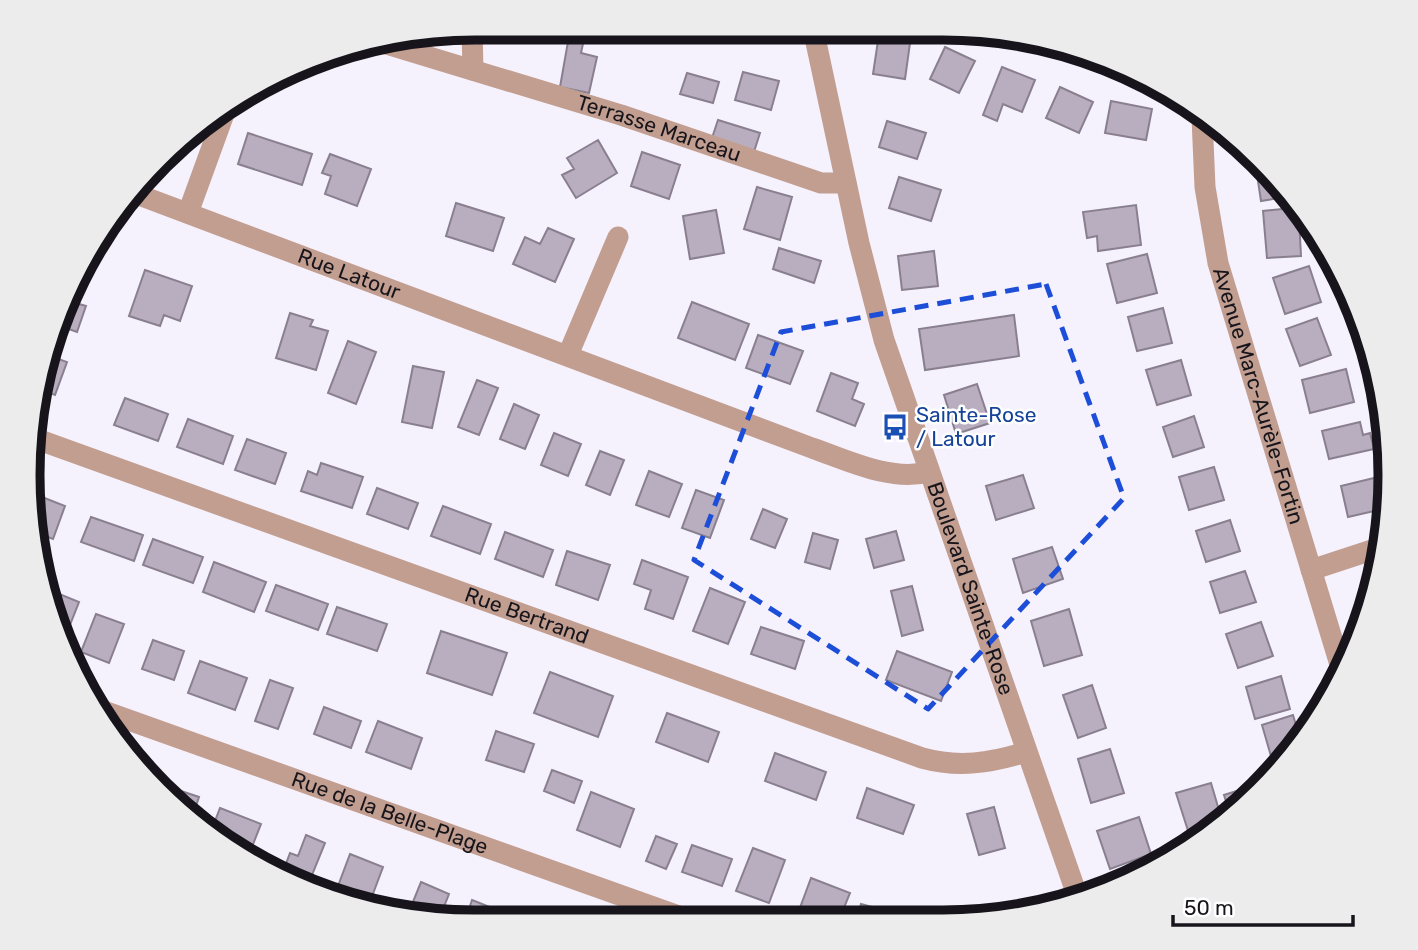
<svg xmlns="http://www.w3.org/2000/svg" width="1418" height="950" font-family="Rubik,sans-serif">
<style>
.building{fill:#b9aebf;stroke:#897f8f;stroke-width:2}
.lines{fill:none;stroke-linecap:round;stroke-linejoin:round}
.minor{stroke:#c29e90;stroke-width:21}
.marked{fill:none;stroke:#1d4ed8;stroke-width:5;stroke-dasharray:14 9;stroke-linejoin:round}
.labels{text-anchor:middle;stroke-width:5;stroke-linejoin:round;paint-order:stroke}
.street-label{font-size:21px;fill:#17151b;stroke:#fff}
.transit-label{font-size:21px;fill:#164399;stroke:#fff;text-anchor:start}
.rim{fill:none;stroke:#17151b;stroke-width:9}
</style>
<rect width="100%" height="100%" fill="#f5f1fd"/>
<!-- building -->
<path class="building" d="M879 34 911 36 905 79 873 74Z
M569 36 584 39 581 53 597 57 589 93 560 87Z
M945 47 975 61 959 93 930 79Z
M1002 67 1035 80 1022 112 1003 104 997 121 983 115Z
M743 72 779 81 771 110 735 100Z
M687 73 719 82 713 103 680 94Z
M1060 87 1093 102 1079 133 1046 118Z
M1111 101 1152 109 1146 140 1105 133Z
M718 120 760 133 752 158 710 144Z
M887 121 926 133 917 159 879 147Z
M248 133 312 154 302 185 238 164Z
M598 140 617 173 576 198 562 175 574 169 567 158Z
M642 152 680 165 669 199 631 186Z
M330 154 371 169 357 206 325 194 331 176 322 173Z
M1254 155 1259 159 1285 197 1261 201Z
M899 177 941 190 931 221 889 208Z
M757 187 792 197 780 240 744 229Z
M456 203 504 218 493 251 446 236Z
M1136 205 1141 245 1098 251 1097 236 1087 238 1083 212Z
M1292 208 1299 218 1301 256 1267 258 1263 211Z
M716 210 724 253 690 259 683 216Z
M548 228 574 239 555 282 513 264 525 237 540 244Z
M779 248 821 261 814 283 773 269Z
M934 251 938 286 902 290 898 256Z
M1147 254 1157 293 1117 303 1107 264Z
M1309 266 1321 302 1285 314 1273 278Z
M145 270 192 286 180 321 164 315 160 326 129 316Z
M65 300 86 306 77 332 57 325Z
M692 302 749 324 735 360 678 338Z
M1163 308 1172 343 1137 351 1128 317Z
M290 313 313 320 310 326 328 331 316 370 276 358Z
M1014 315 1019 356 925 370 919 329Z
M1317 318 1331 355 1300 366 1286 329Z
M758 335 803 351 790 384 746 368Z
M348 341 376 352 356 404 328 393Z
M50 356 67 362 55 395 42 390Z
M1181 360 1191 395 1157 405 1146 370Z
M413 366 444 372 432 428 402 422Z
M1346 369 1354 402 1310 413 1302 380Z
M831 373 858 383 852 399 864 404 855 426 817 411Z
M477 380 498 388 479 435 458 427Z
M977 384 990 423 956 434 944 395Z
M125 398 168 414 158 441 114 425Z
M514 404 539 415 525 449 500 439Z
M1194 416 1204 447 1173 457 1163 427Z
M188 419 233 436 223 464 177 447Z
M1360 422 1363 435 1370 433 1374 449 1329 459 1322 431Z
M554 433 581 444 568 476 541 465Z
M247 439 286 453 275 484 235 470Z
M600 451 624 460 610 495 586 485Z
M321 463 363 477 352 508 301 491 308 471 317 475Z
M1214 467 1224 500 1189 510 1179 477Z
M649 471 682 484 669 517 636 505Z
M1023 475 1034 508 996 520 986 486Z
M1378 477 1383 509 1348 517 1341 486Z
M377 488 418 503 408 529 367 514Z
M696 490 724 500 710 538 682 528Z
M32 493 65 506 53 539 35 532Z
M443 506 491 524 480 554 431 536Z
M763 509 787 519 775 548 751 539Z
M91 517 143 535 134 561 81 542Z
M1230 520 1240 551 1206 562 1196 531Z
M896 531 904 560 874 568 866 539Z
M505 532 553 550 543 577 495 559Z
M813 533 838 540 830 569 805 562Z
M153 539 203 557 193 583 143 565Z
M1052 547 1063 579 1023 593 1013 559Z
M567 551 610 565 598 600 556 585Z
M642 560 688 577 673 619 645 609 651 590 634 584Z
M214 562 266 582 254 612 203 592Z
M1245 571 1256 602 1220 613 1210 582Z
M276 585 328 604 318 630 266 611Z
M912 586 923 630 902 636 891 591Z
M710 588 745 602 728 644 693 631Z
M47 589 79 602 66 635 63 634Z
M337 607 387 624 377 651 327 634Z
M1069 609 1082 655 1044 666 1031 621Z
M96 614 124 624 109 663 81 652Z
M1261 622 1273 656 1238 668 1226 634Z
M761 627 804 641 795 669 751 654Z
M441 631 507 653 492 695 427 673Z
M153 640 184 651 174 680 142 669Z
M897 651 952 672 941 701 886 680Z
M200 661 247 678 235 710 188 693Z
M550 672 613 696 598 737 534 713Z
M1281 676 1290 709 1255 719 1246 687Z
M270 680 293 688 278 729 255 721Z
M1092 685 1106 728 1078 738 1063 695Z
M324 707 361 721 351 748 314 734Z
M667 713 719 732 708 762 656 742Z
M1293 715 1298 732 1279 761 1273 763 1262 725Z
M378 721 422 738 411 769 366 752Z
M496 731 534 744 524 772 486 760Z
M1110 749 1124 793 1091 803 1078 759Z
M775 753 826 772 816 800 765 781Z
M552 770 582 781 574 803 544 791Z
M1211 783 1221 817 1190 837 1176 793Z
M1262 783 1259 791 1229 811 1224 795Z
M172 788 199 797 193 815 168 798Z
M867 788 914 805 903 834 857 818Z
M591 792 634 809 620 847 577 830Z
M994 807 1005 848 979 855 967 814Z
M220 808 261 824 250 852 236 846 212 829Z
M1139 817 1151 854 1110 869 1097 831Z
M306 835 325 843 310 880 284 869 290 853 298 856Z
M656 836 677 844 666 869 646 861Z
M692 845 732 859 722 886 682 872Z
M753 848 785 860 769 903 736 891Z
M350 854 383 867 368 907 335 894Z
M811 878 850 893 839 920H809L797 916Z
M421 882 449 894 441 914H408Z
M472 900 500 911 499 915H467Z
M861 904 883 910 881 918 892 921H856Z
M924 916 955 917V920L924 922Z"/>
<g class="lines">
<!-- minor -->
<g class="minor">
<path d="M472 29 473 70"/>
<path id="s1" d="M814 33 859 243 884 340 1077 895"/>
<path id="s2" d="M383 43 621 115 821 183H846"/>
<path id="s3" d="M1202 118 1205 187 1218 263 1341 668"/>
<path id="s4" d="M131 192 812 448C847 460 891 482 928 472"/>
<path d="M188 213 228 103"/>
<path d="M568 355 618 237"/>
<path id="s5" d="M31 437 922 758C959 768 990 763 1026 752"/>
<path d="M1311 570 1375 549"/>
<path id="s6" d="M95 708 684 918"/>
</g>
</g>
<!-- marked area -->
<path class="marked" d="M1046 284 1124 498 928 709 694 560 781 332Z"/>
<!-- icons -->
<defs>
<g id="bus-bare" transform="scale(2.1)"><path d="M-5-6H5V4H4V6H2V4H-2V6H-4V4H-5ZM-3.5-4V0h7V-4ZM-3.5 1.2v1.5H-2V1.2ZM2 1.2v1.5H3.5V1.2Z" fill="#1a4fb4" stroke="#fff" stroke-width="2.5" paint-order="stroke"/></g>
</defs>
<g fill-rule="evenodd">
<use href="#bus-bare" x="895" y="427"/>
</g>
<g class="labels">
<!-- street labels -->
<g class="street-label">
<text dy="7" stroke="none"><textPath href="#s2" startOffset="289">Terrasse Marceau</textPath></text>
<text dy="7" stroke="none"><textPath href="#s4" startOffset="233">Rue Latour</textPath></text>
<text dy="7" stroke="none"><textPath href="#s3" startOffset="285">Avenue Marc-Aurèle-Fortin</textPath></text>
<text dy="7" stroke="none"><textPath href="#s1" startOffset="578">Boulevard Sainte-Rose</textPath></text>
<text dy="7" stroke="none"><textPath href="#s5" startOffset="527">Rue Bertrand</textPath></text>
<text dy="7" stroke="none"><textPath href="#s6" startOffset="313">Rue de la Belle-Plage</textPath></text>
</g>
<!-- transit labels -->
<g class="transit-label">
<text x="916" y="422">Sainte-Rose<tspan x="916" dy="24">/ Latour</tspan></text>
</g>
</g>
<!-- crop -->
<path d="M0 0H1418V950H0ZM475 40H943A435 435 0 0 1 1378 475V475A435 435 0 0 1 943 910H475A435 435 0 0 1 40 475V475A435 435 0 0 1 475 40Z" fill="#ececed" fill-rule="evenodd"/>
<path class="rim" d="M475 40H943A435 435 0 0 1 1378 475V475A435 435 0 0 1 943 910H475A435 435 0 0 1 40 475V475A435 435 0 0 1 475 40Z"/>
<!-- scale -->
<path d="M1173 915v10h180v-10" fill="none" stroke="#17151b" stroke-width="3.5"/>
<text x="1184" y="915" font-size="21" fill="#17151b" stroke="#ffffff" stroke-width="5" paint-order="stroke">50 m</text>
</svg>
